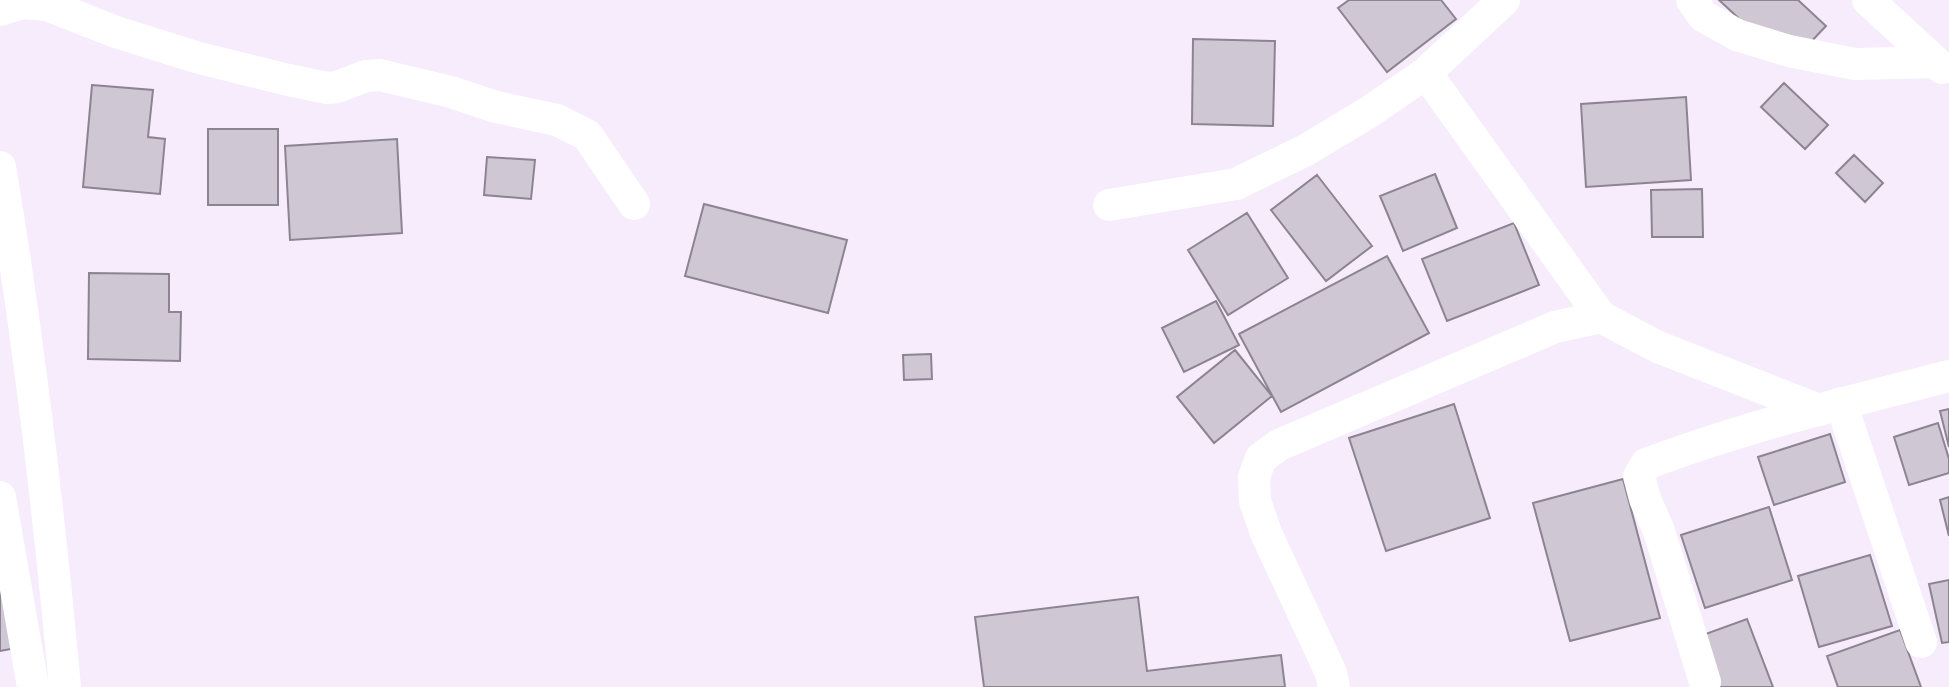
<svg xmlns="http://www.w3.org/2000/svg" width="1949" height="687" font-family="'IBM Plex Sans',sans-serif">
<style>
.building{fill:#d0c7d5;stroke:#8c8491;stroke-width:2}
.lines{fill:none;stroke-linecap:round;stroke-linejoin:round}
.street{stroke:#fff;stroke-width:32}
</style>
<rect width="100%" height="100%" fill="#f6ecfb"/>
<!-- building -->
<path class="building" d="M1349 0H1441L1456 19 1387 72 1338 8Z
M1719 0H1798L1826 26 1789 65Z
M1193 39 1275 41 1273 126 1192 124Z
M1784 83 1828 125 1805 149 1761 107Z
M92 85 153 90 148 137 165 139 160 194 83 187Z
M1686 97 1691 180 1586 187 1581 104Z
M208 129H278V205H208Z
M397 139 402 233 290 240 285 146Z
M1854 155 1883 183 1865 202 1836 173Z
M487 157 535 160 531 199 484 195Z
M1435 174 1457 228 1403 251 1380 196Z
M1317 175 1372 246 1326 281 1271 210Z
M1702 189 1703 237H1652L1651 190Z
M704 204 847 240 828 313 685 276Z
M1247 213 1288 278 1228 315 1188 250Z
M1514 223 1539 285 1447 321 1422 259Z
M1387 256 1429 333 1281 412 1239 334Z
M89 273 169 274V312H181L180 361 88 359Z
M1216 301 1239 345 1184 372 1162 328Z
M1235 350 1272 396 1214 443 1177 397Z
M931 354 932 379 904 380 903 355Z
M1454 404 1490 518 1386 551 1349 438Z
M1949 409V447L1940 411Z
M1938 423 1949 459V473L1909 485 1894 437Z
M1830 434 1845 482 1774 505 1758 457Z
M1623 479 1660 618 1570 641 1533 503Z
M1949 497V536L1940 500Z
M1769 507 1792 580 1705 608 1681 535Z
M1870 555 1892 626 1819 647 1798 576Z
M0 568 16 648 0 651Z
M1949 580V642L1942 643 1929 584Z
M1138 597 1147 671 1281 655 1285 687H984L975 617Z
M1747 619 1773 687H1719L1700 636Z
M1900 630 1921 687H1838L1827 656Z"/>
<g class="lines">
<!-- street -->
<path class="street" d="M1692 0 1703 16 1737 35 1789 51 1855 64 1935 62
M1868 0 1942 68
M0 10 23 3 47 5 116 32 199 58 284 79 327 88 337 87 366 76 380 75 451 92 496 107 557 120 587 135 634 204
M1426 73 1601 317
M0 167C29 339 49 513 65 687
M1109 205 1236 184 1306 150 1369 112 1426 73 1504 0
M1841 403 1921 642
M0 497 33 687
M1705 682 1659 531 1645 499 1639 476 1646 464C1744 427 1847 402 1949 376
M1334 687 1331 673 1266 533 1255 501 1254 477 1261 458 1279 445 1555 327 1601 317 1658 347 1819 410"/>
</g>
</svg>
